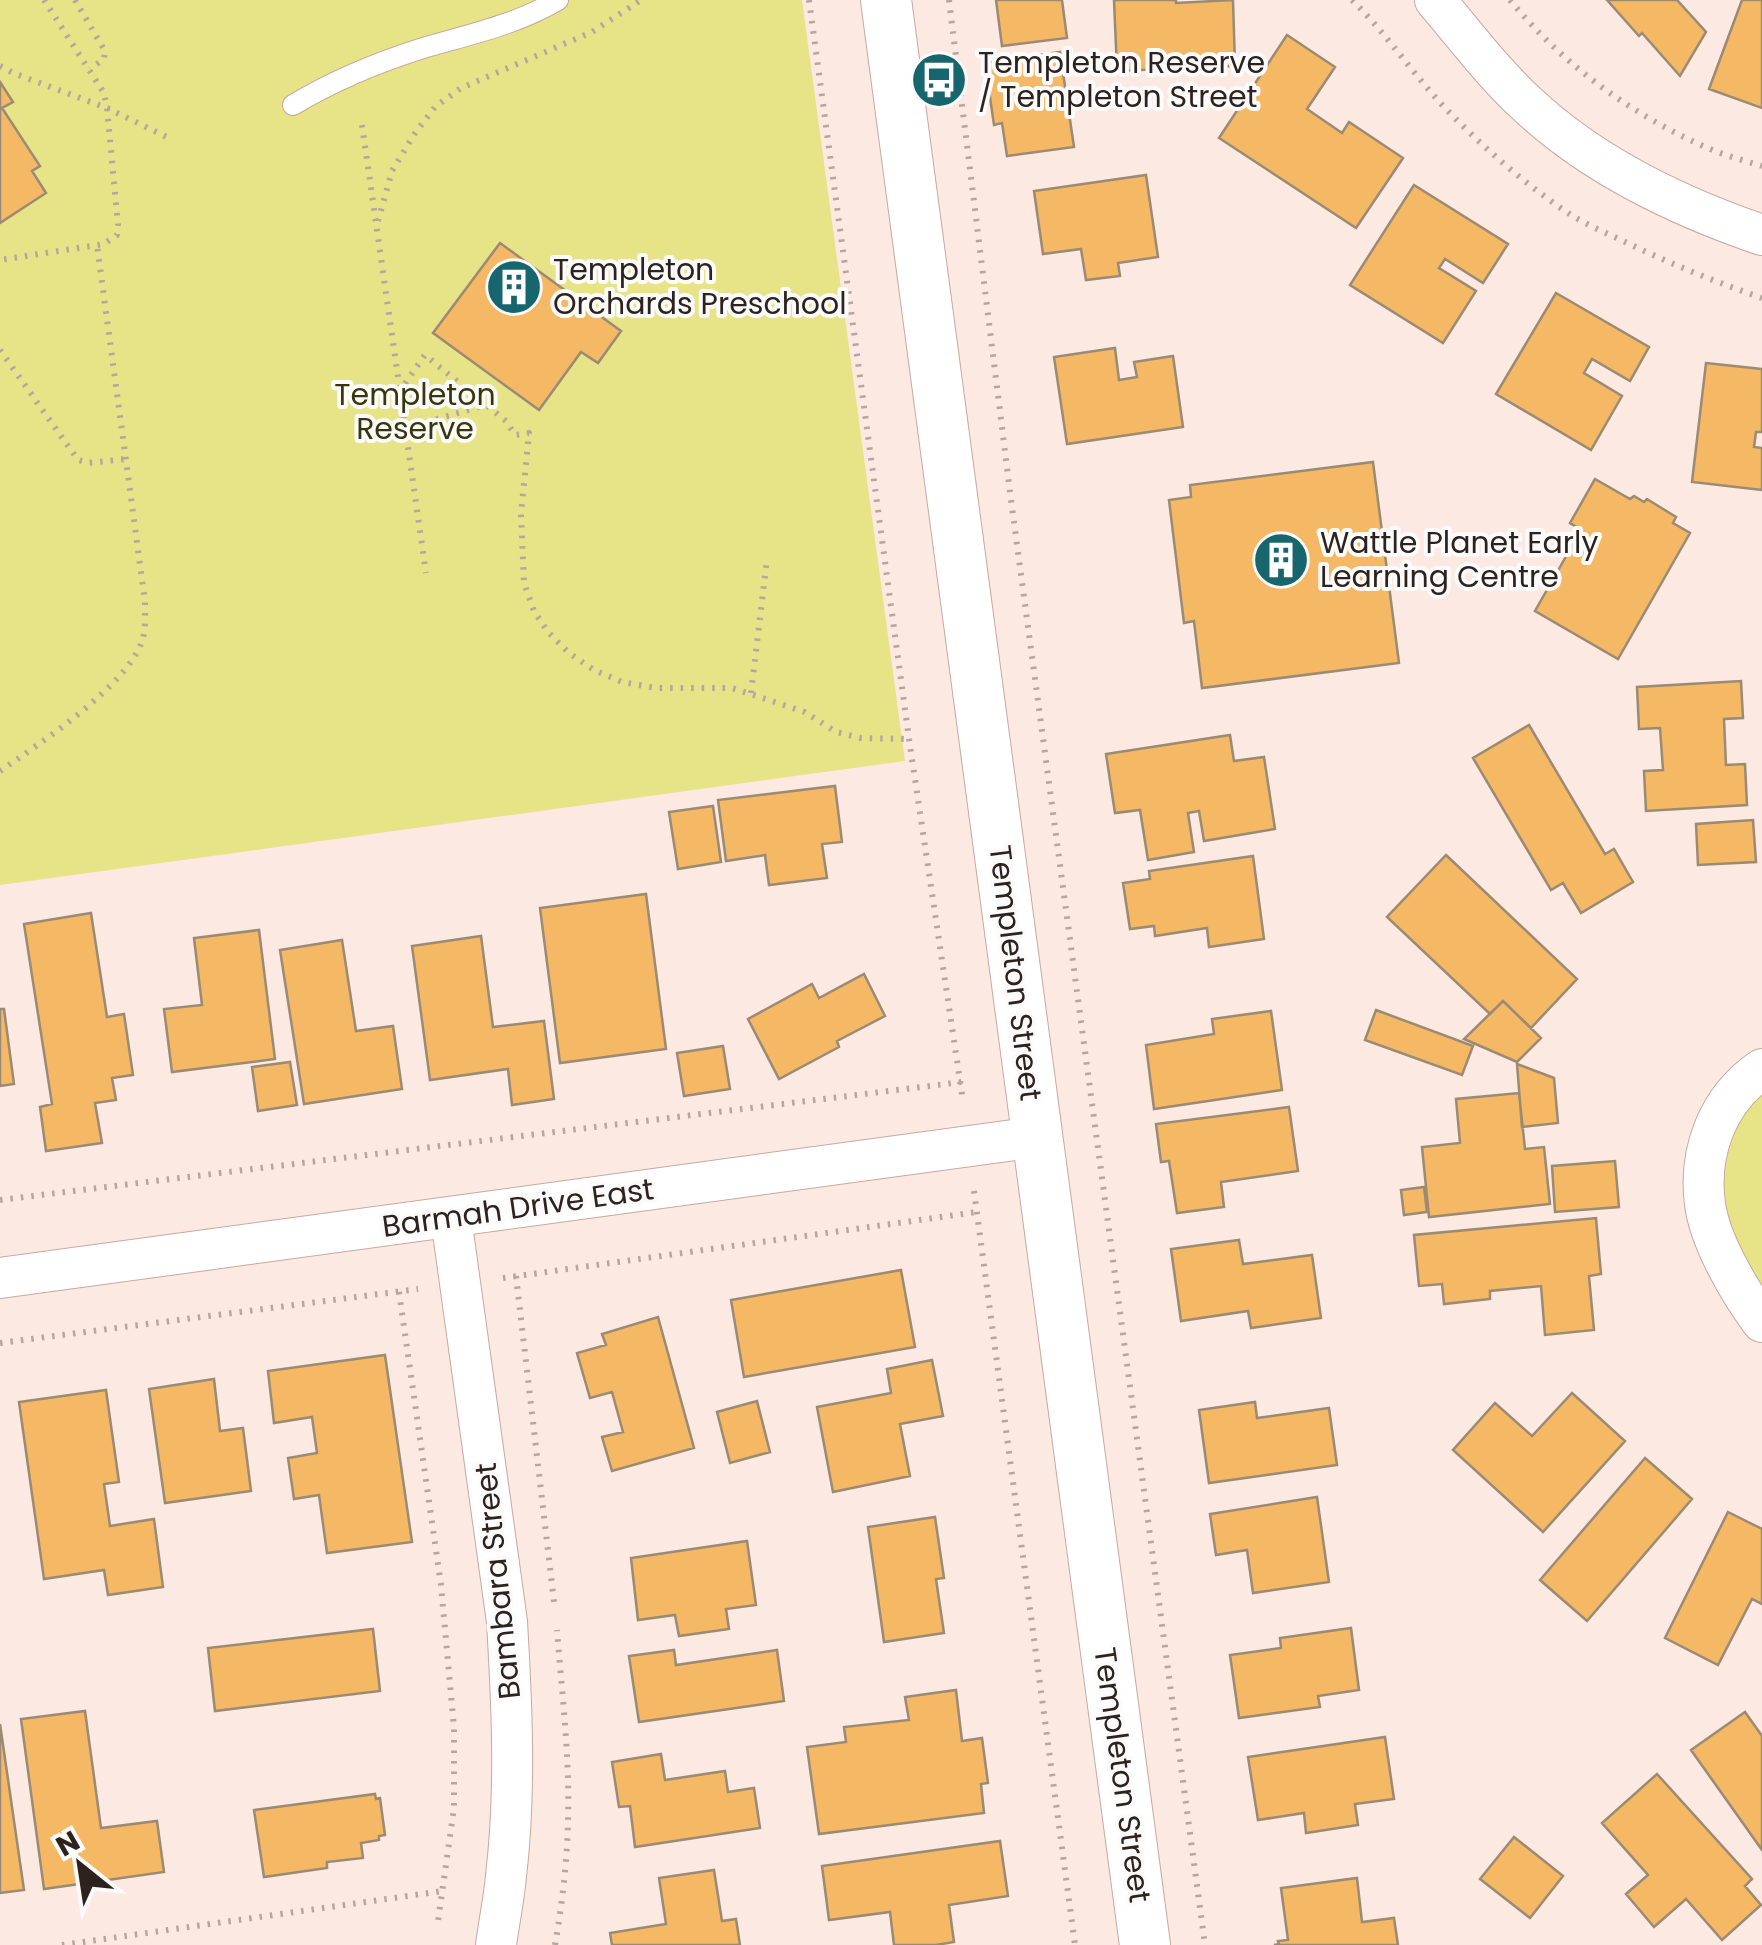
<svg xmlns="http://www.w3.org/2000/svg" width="1762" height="1945" font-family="Poppins,sans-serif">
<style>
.green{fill:#e7e387}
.building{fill:#f5b865;stroke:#9b8a74;stroke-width:2.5}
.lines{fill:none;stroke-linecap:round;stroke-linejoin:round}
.service-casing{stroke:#c7a99f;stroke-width:22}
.minor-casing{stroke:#c7a99f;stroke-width:42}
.tertiary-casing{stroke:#c7a99f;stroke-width:52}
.path{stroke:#b6a6a0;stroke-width:6;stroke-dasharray:2.5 8;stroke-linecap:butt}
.service{stroke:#fff;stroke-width:20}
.minor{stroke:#fff;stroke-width:40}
.tertiary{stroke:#fff;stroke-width:50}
.labels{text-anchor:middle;stroke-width:8;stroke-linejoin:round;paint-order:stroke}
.poi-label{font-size:30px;fill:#2e221e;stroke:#fbfbfb;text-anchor:start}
.park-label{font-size:30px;fill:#39360b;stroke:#fbfbfb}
.street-label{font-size:30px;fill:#2e221e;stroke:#fbfbfb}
</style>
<rect width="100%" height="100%" fill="#fce9e2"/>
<!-- green -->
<path class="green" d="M0 0H802L905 761 0 885Z
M1762 1069V1322L1704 1166Z"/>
<!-- building -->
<path class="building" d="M996 0H1062L1067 38 1002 46Z
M1114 0H1176V3L1233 0 1235 66 1117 71Z
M1607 0H1677L1706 32 1680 76 1642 33 1639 36Z
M1742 0H1762V108L1709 89Z
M1287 35 1335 67 1307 109 1342 133 1349 122 1403 158 1356 228 1219 138Z
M1060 52 1074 147 1007 156 1002 123 994 125 985 63Z
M0 82 13 102 2 108 40 166 32 171 46 193 0 223Z
M1146 175 1158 257 1118 263 1120 276 1086 280 1081 249 1043 254 1034 191Z
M1414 185 1508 244 1483 283 1445 259 1439 268 1476 291 1443 343 1350 285Z
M500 243 621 331 598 363 581 352 539 410 433 333Z
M1556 293 1649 347 1630 381 1592 359 1584 373 1622 396 1591 450 1496 394Z
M1115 348 1119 380 1137 377 1134 362 1173 356 1183 427 1067 444 1054 357Z
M1706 363 1762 369V432H1756L1754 447 1762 448V490L1692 482Z
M1373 462 1399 663 1202 688 1194 621 1184 623 1169 500 1191 497 1190 485Z
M1595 479 1630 499 1634 496 1644 502 1647 499 1676 517 1673 523 1690 533 1618 659 1535 611 1581 530 1570 523Z
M1741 681 1743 718 1724 719 1726 765 1745 764 1747 805 1646 811 1644 771 1663 770 1660 728 1639 729 1637 687Z
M1529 725 1605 854 1614 849 1633 882 1581 913 1563 883 1551 890 1473 758Z
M1230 735 1234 761 1264 757 1275 829 1204 841 1199 811 1188 813 1194 852 1148 860 1140 810 1115 813 1106 754Z
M835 786 842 842 822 844 827 878 769 885 765 855 726 861 718 800Z
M713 806 721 862 678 869 669 812Z
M1753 820 1756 862 1698 865 1696 824Z
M1446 855 1577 979 1531 1028 1503 1001 1490 1014 1387 917Z
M1253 856 1264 939 1209 947 1207 928 1155 936 1154 926 1130 929 1123 883 1150 879 1149 871Z
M646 894 666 1049 560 1063 540 908Z
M91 913 107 1017 124 1014 133 1075 112 1078 116 1100 95 1103 102 1143 46 1151 40 1107 52 1104 24 924Z
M259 930 275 1059 172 1072 164 1009 202 1005 194 938Z
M481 936 493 1027 544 1021 554 1099 512 1105 508 1069 430 1080 412 946Z
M342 940 356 1031 393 1026 402 1089 304 1104 280 950Z
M864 974 885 1016 837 1041 839 1047 779 1079 748 1019 812 984 819 998Z
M1503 1001 1541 1038 1517 1062 1464 1039Z
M0 1009H4L14 1084 0 1086Z
M1376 1010 1473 1046 1462 1075 1365 1040Z
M1271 1011 1282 1090 1154 1109 1146 1045 1214 1034 1212 1019Z
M723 1046 730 1089 684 1096 677 1053Z
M290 1062 297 1105 258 1111 252 1067Z
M1517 1064 1554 1078 1558 1123 1522 1127Z
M1519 1093 1525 1149 1544 1147 1550 1204 1429 1217 1422 1147 1460 1143 1456 1099Z
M1289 1107 1298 1171 1221 1182 1224 1207 1177 1213 1169 1161 1161 1162 1156 1124Z
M1615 1161 1619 1207 1555 1212 1552 1166Z
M1424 1187 1427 1212 1404 1215 1401 1190Z
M1596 1218 1601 1274 1589 1276 1594 1330 1545 1335 1541 1286 1490 1291V1299L1444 1304 1442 1284 1419 1286 1414 1235Z
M1239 1240 1243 1264 1312 1255 1321 1318 1251 1328 1248 1311 1181 1321 1171 1249Z
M901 1270 915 1347 744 1377 731 1300Z
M658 1317 694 1448 612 1471 602 1437 623 1432 612 1392 590 1398 577 1353 606 1345 602 1334Z
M385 1355 412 1542 327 1553 319 1495 294 1499 288 1458 317 1453 312 1417 274 1423 268 1371Z
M932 1360 943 1416 900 1424 910 1476 833 1492 817 1407 891 1393 887 1369Z
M214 1379 220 1431 243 1428 251 1491 165 1503 149 1389Z
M106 1390 119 1482 104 1484 110 1526 154 1519 163 1587 108 1595 104 1570 44 1579 19 1402Z
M1572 1393 1625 1441 1543 1532 1453 1450 1495 1403 1532 1436Z
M757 1401 770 1452 730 1463 717 1412Z
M1255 1402 1257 1418 1329 1408 1337 1465 1209 1483 1199 1410Z
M1645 1458 1692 1499 1587 1621 1540 1580Z
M1317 1497 1329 1582 1253 1593 1247 1550 1216 1555 1210 1514Z
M1728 1512 1762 1529V1604L1752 1599 1718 1665 1665 1638Z
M935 1517 944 1578 936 1579 944 1633 884 1642 868 1527Z
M747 1541 756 1605 726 1609 729 1629 679 1636 675 1615 638 1620 631 1558Z
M1351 1628 1359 1690 1318 1696 1320 1707 1239 1718 1230 1655 1281 1648 1280 1638Z
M373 1629 380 1691 215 1711 208 1648Z
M674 1650 676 1665 777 1650 784 1701 639 1722 629 1656Z
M956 1690 962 1741 982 1738 988 1783 981 1784 984 1813 819 1834 807 1747 846 1742 844 1727 909 1720 905 1697Z
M85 1711 101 1828 157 1821 164 1872 44 1889 21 1719Z
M1745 1712 1762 1736V1850L1691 1750Z
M0 1724 24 1890 0 1893Z
M1385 1737 1394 1799 1355 1804 1358 1825 1306 1833 1304 1813 1258 1820 1248 1757Z
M661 1754 665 1780 725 1771 728 1792 754 1788 760 1828 635 1847 630 1806 619 1807 612 1762Z
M1657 1774 1752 1879 1745 1886 1761 1905 1722 1940 1686 1899 1654 1927 1626 1894 1648 1875 1602 1823Z
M375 1794 376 1799 380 1798 385 1835 379 1836V1840L361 1843 363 1858 327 1862V1868L264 1877 254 1810Z
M1514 1837 1563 1876 1530 1918 1480 1879Z
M1000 1841 1008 1896 949 1905 954 1942 936 1945H894L890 1912 829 1920 822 1866Z
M714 1870 722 1921 736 1919 740 1945H612L610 1933 666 1924 659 1878Z
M1357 1878 1362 1922 1394 1918 1398 1945H1274L1279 1944 1278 1941 1288 1940 1281 1888Z"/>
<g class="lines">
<!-- service casing -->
<g class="service-casing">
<path id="service" d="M293 105C333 81 376 63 420 49 467 35 516 25 558 0"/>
</g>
<!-- minor casing -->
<g class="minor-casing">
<path id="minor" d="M1435 0C1465 35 1493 73 1527 104 1593 166 1677 206 1762 235
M1762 1069C1718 1099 1698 1151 1705 1204 1710 1242 1740 1292 1762 1322
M451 1218 507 1622C512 1706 516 1792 506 1876 504 1899 499 1922 496 1945
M0 1278 1036 1137"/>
</g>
<!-- tertiary casing -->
<g class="tertiary-casing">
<path id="tertiary" d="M886 0 1145 1945"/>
</g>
<!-- path -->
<path class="path" d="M44 0 104 93 107 108 173 140
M75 0 105 51 104 59 90 69
M809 0 909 739 963 1101
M949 0 1011 500 1205 1945
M1352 0C1387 34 1414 76 1448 111 1485 149 1526 185 1571 215 1586 224 1603 232 1619 239 1666 262 1713 281 1762 298
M1510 0C1563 65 1633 116 1710 149 1727 156 1745 161 1762 166
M0 66 13 73 107 108 118 225 117 235 104 244 0 260
M362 125 426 573
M378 221 392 171 415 133 435 107 461 88 592 32 641 0
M0 350 78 460 88 463 126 459
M399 392 425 355 506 421 515 435 529 433 521 514 524 583 534 611 548 632 569 653 594 670 622 682 656 688H732L805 712 836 732 861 738 909 739
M406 428 485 405
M751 693 767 559
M0 771C38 745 128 685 142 641 146 630 145 615 145 602L97 245
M974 1191 1075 1945
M0 1200 962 1082
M516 1276 554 1602
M503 1278 977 1212
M399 1292 441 1585 454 1728V1808L438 1921
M0 1343 418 1289
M62 1945 443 1891
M555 1945C562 1905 567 1863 568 1822 570 1758 562 1694 557 1630"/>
<!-- service -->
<use href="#service" class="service"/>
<!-- minor -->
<use href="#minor" class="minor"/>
<!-- tertiary -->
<use href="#tertiary" class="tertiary"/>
</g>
<!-- icons -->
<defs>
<g id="bus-disc" transform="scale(2.875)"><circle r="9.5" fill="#18666d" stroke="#fbfbfb"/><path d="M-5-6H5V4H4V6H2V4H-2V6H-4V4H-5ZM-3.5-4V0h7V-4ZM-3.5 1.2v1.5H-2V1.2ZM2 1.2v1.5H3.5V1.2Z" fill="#fff"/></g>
<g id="building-disc" transform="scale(2.875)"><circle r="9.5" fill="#18666d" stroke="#fbfbfb"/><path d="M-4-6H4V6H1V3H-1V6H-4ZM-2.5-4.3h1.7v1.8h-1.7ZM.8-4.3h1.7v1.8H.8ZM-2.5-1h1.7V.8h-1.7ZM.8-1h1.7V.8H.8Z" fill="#fff"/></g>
</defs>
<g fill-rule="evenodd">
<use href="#bus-disc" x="939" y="80"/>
<use href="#building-disc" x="514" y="287"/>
<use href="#building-disc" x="1281" y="560"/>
</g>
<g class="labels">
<!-- poi labels -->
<g class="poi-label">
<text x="978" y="73">Templeton Reserve<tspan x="978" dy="34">/ Templeton Street</tspan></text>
<text x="553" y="280">Templeton<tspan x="553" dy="34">Orchards Preschool</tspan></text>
<text x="1320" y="553">Wattle Planet Early<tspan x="1320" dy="34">Learning Centre</tspan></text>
</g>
<!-- park labels -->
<g class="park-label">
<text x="415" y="405">Templeton<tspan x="415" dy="34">Reserve</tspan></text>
</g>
<!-- street labels -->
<g class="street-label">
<text transform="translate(1015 973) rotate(83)" y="10">Templeton Street</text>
<text transform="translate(518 1208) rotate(-8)" y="10">Barmah Drive East</text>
<text transform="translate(498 1581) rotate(-96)" y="10">Bambara Street</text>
<text transform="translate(1122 1775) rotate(82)" y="10">Templeton Street</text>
</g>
</g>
<!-- north arrow -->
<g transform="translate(80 1865) rotate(330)" stroke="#fbfbfb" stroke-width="8" paint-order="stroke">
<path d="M0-8L18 38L0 25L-18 38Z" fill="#2e221e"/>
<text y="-15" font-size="28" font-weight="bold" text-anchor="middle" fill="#2e221e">N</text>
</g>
</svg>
